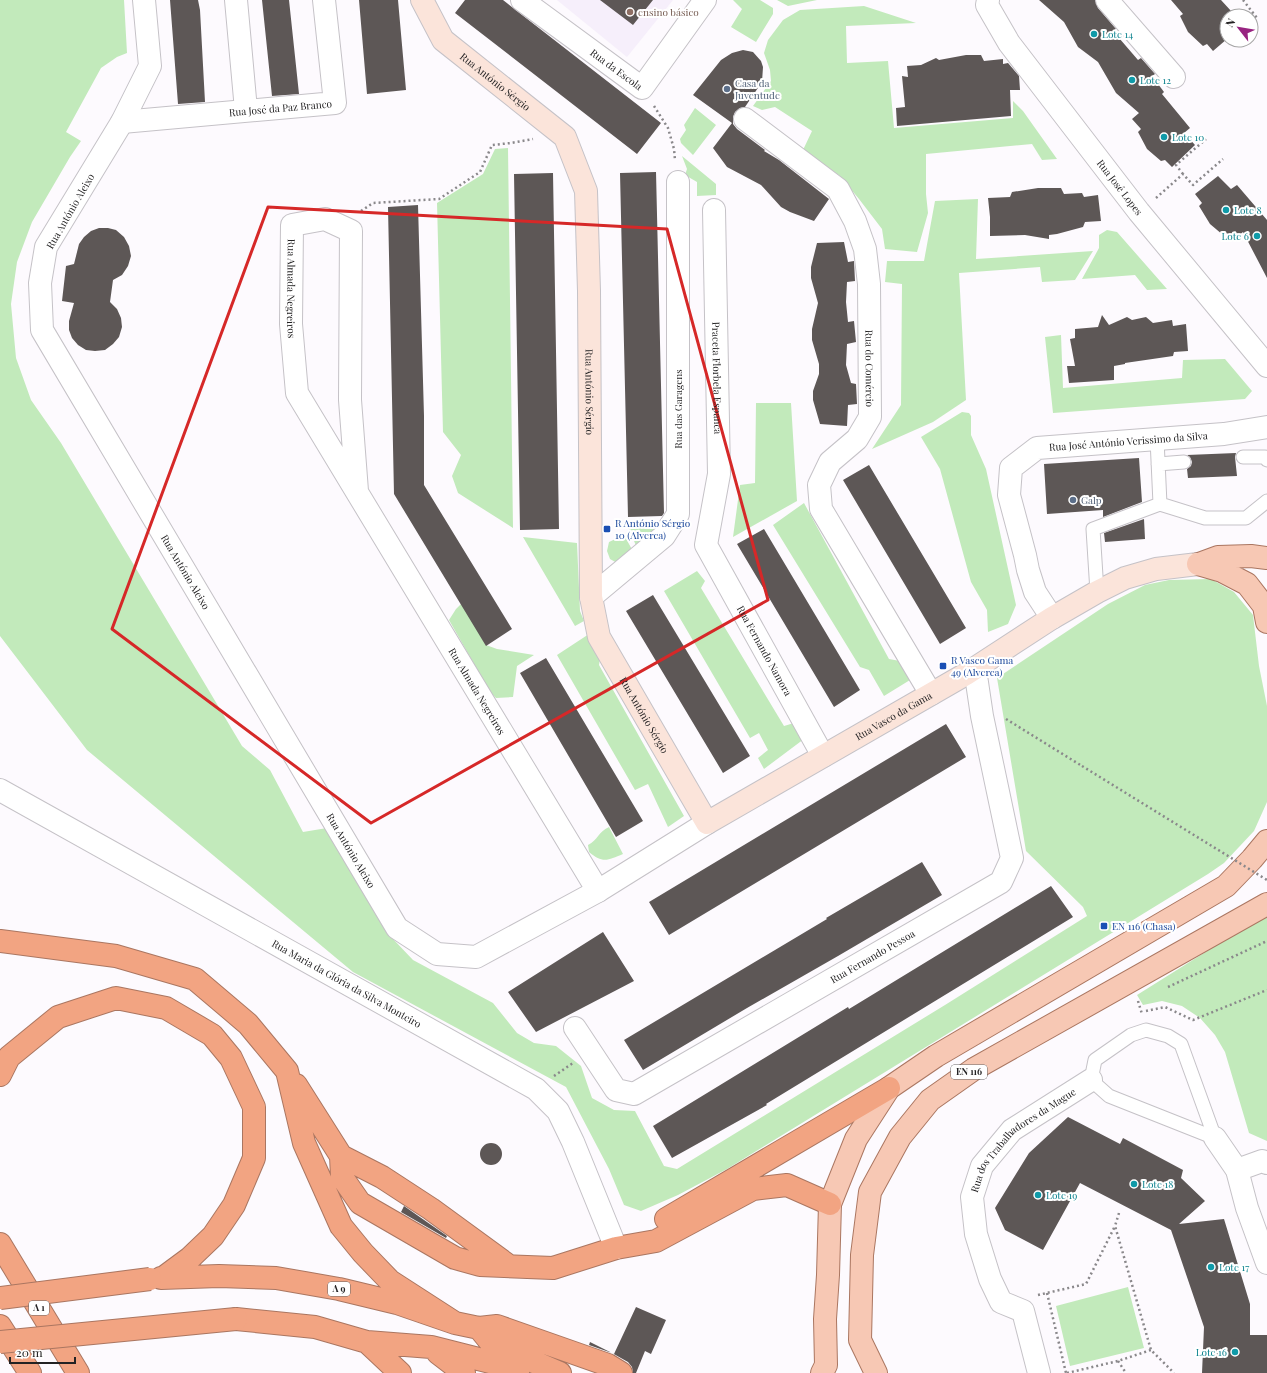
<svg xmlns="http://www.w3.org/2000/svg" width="1267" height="1373" font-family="'Playfair Display',serif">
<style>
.built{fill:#f6effb}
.green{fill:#c2eabb}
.building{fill:#5d5756}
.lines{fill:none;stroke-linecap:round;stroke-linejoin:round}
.lane-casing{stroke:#c5c2c7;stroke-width:15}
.street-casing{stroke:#c5c2c7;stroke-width:24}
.secondary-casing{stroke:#c5c2c7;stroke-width:24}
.primary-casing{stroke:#aa7661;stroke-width:24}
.highway-casing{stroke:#aa7661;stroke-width:24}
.path{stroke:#8a888b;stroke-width:2.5;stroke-dasharray:2 3;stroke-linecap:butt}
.lane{stroke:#fff;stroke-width:13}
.street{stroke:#fff;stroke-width:22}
.secondary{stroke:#fbe4da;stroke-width:22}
.primary{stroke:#f7c8b4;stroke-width:22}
.highway{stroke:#f2a482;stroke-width:22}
.highway-bridge-casing{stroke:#aa7661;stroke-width:24;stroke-linecap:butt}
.path-bridge{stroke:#8a888b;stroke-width:2.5;stroke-dasharray:2 3;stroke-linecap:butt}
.highway-bridge{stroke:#f2a482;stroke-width:22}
.marked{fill:none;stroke:#d62828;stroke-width:3;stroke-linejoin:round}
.education-dot{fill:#8d6e63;stroke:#fff;stroke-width:1.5}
.culture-dot{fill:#0f9aa8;stroke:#fff;stroke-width:1.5}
.service-dot{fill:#5c6f8a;stroke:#fff;stroke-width:1.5}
.transit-dot{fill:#1a4fb4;stroke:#fff;stroke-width:1.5}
.labels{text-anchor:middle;stroke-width:4;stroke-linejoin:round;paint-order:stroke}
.shield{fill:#fff;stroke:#656465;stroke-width:1}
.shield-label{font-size:9px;font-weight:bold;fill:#232223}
.education-label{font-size:10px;fill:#785e54;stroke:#fff;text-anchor:start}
.culture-label{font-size:10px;fill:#0d838f;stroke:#fff;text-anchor:start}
.street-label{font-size:10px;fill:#232223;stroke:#fff}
.service-label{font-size:10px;fill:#4e5e75;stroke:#fff;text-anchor:start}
.transit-label{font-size:10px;fill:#164399;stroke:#fff;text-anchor:start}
</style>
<rect width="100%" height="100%" fill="#fdfafe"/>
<!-- built -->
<path class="built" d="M557 0H673L627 57Z"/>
<!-- green -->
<path class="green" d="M0 0H124L127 53 117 57 101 68 66 132 81 141 70 157 32 222 17 262 11 304 16 358 31 400 61 443 242 746 270 770 303 832 327 828 393 939 413 960 493 1003 517 1033 534 1043 556 1046 581 1066 592 1098 614 1110 635 1111 664 1166 677 1169 945 1005 1087 916 1083 907 1026 851 997 678 1108 604 1145 585 1169 580 1211 579 1234 592 1253 615 1259 666 1267 706V802L1254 831 1224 863 1208 874 727 1169 678 1195 641 1211 624 1205 609 1169 566 1087 353 972 87 750 0 636Z
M733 0H760L773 8V14L756 42 731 27 742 9Z
M777 0H817L788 6Z
M864 6 916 23 846 26 847 63 888 61 894 128 1013 118V101L1023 111 1057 159 1042 160 1032 144 926 154V194L928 213 917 252 885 249 882 229 859 199 840 176 803 150 812 131 775 107 762 110 753 106 771 81 770 70 764 53 768 40 783 20 800 10Z
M695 108 716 125 693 155 681 143 680 139 686 130 684 125Z
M508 148 513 528 458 493 452 476 461 455 443 432 437 203 483 174 495 149Z
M682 156 716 184V195L697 196V182L685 175 687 169Z
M978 199 976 259 1093 251 1075 280 1042 282 1040 267 959 273 966 400 933 422 872 449 901 405 902 284 885 282 887 261H924L935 201Z
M1107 230 1117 232 1167 289 1147 290 1135 275 1082 279 1099 248V235Z
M1061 335 1063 388 1182 378 1183 360 1225 359 1252 391 1245 399 1053 413 1045 337Z
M756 403H791L797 501 733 537 740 485 755 483Z
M962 412 969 413 971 416V435L986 469 1016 605 1008 624 988 632 987 610 971 582 940 469 921 437Z
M804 503 889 659 900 661 910 680 884 696 869 670 860 667 773 525Z
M662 521 663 525 637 548 629 529 649 527 650 522Z
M624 535 634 553 617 563 610 559 607 551 609 542Z
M523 537 577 543 580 611 584 621 575 626Z
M697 571 705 581 701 588 784 726 794 723 804 739 764 769 758 758 768 750 759 733 750 738 664 591Z
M462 603 486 645 497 649 534 655 517 666 513 697 496 698 490 692 449 620 456 609Z
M589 634 601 652 599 665 684 816 668 827 648 784 635 790 557 655Z
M609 827 623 854C608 860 603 864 589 852L588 845C598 840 598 832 609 827Z
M1267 915V1141L1249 1133 1225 1052 1215 1035 1200 1018 1182 1006 1162 1001 1143 1005 1137 995 1263 916Z
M1128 1287 1144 1348 1070 1366 1056 1306Z"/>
<!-- building -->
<path class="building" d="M170 0H198L200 10 205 102 178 104Z
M262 0H289L299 94 272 96Z
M359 0H398L406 90 367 94Z
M465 0H503L661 123 637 154 455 13Z
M600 0H653L633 25Z
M1039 0H1095L1098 8 1116 29 1113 31 1138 60 1141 58 1155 74 1152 76 1164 92 1162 94 1190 128 1184 133 1195 145 1172 167 1165 160 1161 161 1147 149 1138 132 1141 129 1132 119 1139 113 1116 93 1098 62 1078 47 1064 22Z
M1171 0H1221L1232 12 1227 15V39L1213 51 1207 44 1203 46 1188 32 1180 16 1183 14Z
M743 50 753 52 761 61 763 67 762 82 745 107 740 108 735 112 733 117V124L737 129 765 150 764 151 779 160 829 199 814 221 790 212 781 207 761 185 727 167 713 148 732 123 693 95 721 60 732 53Z
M966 55H981L984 61 1003 59V64L1008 63 1019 76 1020 90H1010L1011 116 897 126 896 108 905 107 902 76 908 77 907 66 921 65 936 58 939 60Z
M656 172 664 513 662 516 628 517 620 173Z
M553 173 559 529 520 530 514 174Z
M1218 176 1231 189 1237 185 1267 220V278L1243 232 1233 240 1227 233 1223 235 1210 224 1199 206 1202 203 1195 194Z
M1038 188H1061L1064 194 1082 193 1084 197 1098 195 1101 221 1085 222 1083 227 1057 234 1049 235V239L1025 235 990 236V217L988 198 1010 197 1012 192Z
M418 205 424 416V485L512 629 486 646 394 494 388 207Z
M99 228H108L116 230 124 237 129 246 131 256 128 266 122 275 113 280 110 302 117 309 121 318 122 327 119 337 113 344 105 350 95 351 86 350 78 345 72 338 69 330V321L74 303 62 301 66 266 74 264 79 244 84 237 91 231Z
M844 242 848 262 854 261 855 281 847 282 846 302 848 322 854 321 856 342 847 344 846 365 851 383 856 384 857 404 848 405 847 426 820 424 813 400V391L819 374V364L812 340V329L818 303 811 278V267L817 243Z
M1102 315 1109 325 1127 317 1132 320 1146 317 1153 323 1172 320 1173 326 1186 324 1188 351 1174 352 1173 356 1125 363V364L1114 366V380L1069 383 1067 366H1075L1070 339 1075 338V329L1098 327Z
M1236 453 1235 457 1237 476 1188 478 1187 469 1191 466 1192 462 1190 457 1187 455Z
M1139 458 1142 502 1103 517V510L1047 514 1044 464Z
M869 465 966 628 940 644 843 480Z
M1144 519 1145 539 1105 542 1104 533Z
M764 529 860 690 834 707 737 544Z
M653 595 750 756 723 773 626 611Z
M546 658 643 821 616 837 520 673Z
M946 724 966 757 669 935 649 902Z
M922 862 942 895 838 956 747 1008 643 1070 624 1040 827 919 826 918Z
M1051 886 1073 917 766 1104 767 1105 672 1158 653 1126 848 1007 849 1009Z
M603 932 634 981 536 1032 508 992Z
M1068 1117 1120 1144 1123 1138 1183 1170 1181 1178 1205 1201 1179 1224 1224 1219 1250 1304V1335H1267V1373H1202L1204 1327 1171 1230 1080 1183 1043 1250 1005 1230 995 1208 1029 1153Z
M480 1154a11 11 0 1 1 22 0a11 11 0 1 1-22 0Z
M404 1206 447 1236 446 1238 401 1212Z
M636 1307 666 1320 651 1354 645 1351 636 1373H633L632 1367 628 1362 612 1353 589 1345 590 1342 614 1354Z"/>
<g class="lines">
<!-- lane casing -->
<g class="lane-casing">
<path id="lane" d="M1243 457H1265L1267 460
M1158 464 1184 462
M1160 504 1205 518H1246L1267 501
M1097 592 1093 529 1160 504 1157 439
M1146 1030 1168 1036 1181 1044 1215 1138 1109 1096 1091 1080 1095 1060 1131 1035Z"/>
</g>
<!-- street casing -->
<g class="street-casing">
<g id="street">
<path id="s1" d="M144 0 150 66 122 122 46 247 40 283 42 330 397 928 437 954 476 957 598 891 707 823"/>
<path d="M236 0 246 110"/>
<path id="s2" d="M522 0 642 88 705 0"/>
<path id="s3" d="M988 0 987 5 1009 43 1112 177 1139 212 1267 366"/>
<path d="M1107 0 1174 77"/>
<path id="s4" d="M745 119 838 189 855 221 865 249 869 284 870 417 857 439 830 462 819 485 821 509 931 694"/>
<path id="s5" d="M122 122 335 103 324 0"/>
<path id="s6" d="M714 210 719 474 706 545 823 756"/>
<path id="s7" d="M357 491 350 400 351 231 325 219 292 225 291 324 297 393 598 891"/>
<path d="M591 597 664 536 678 514V182"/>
<path id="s8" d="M1052 618 1035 592 1028 570 1025 555 1009 495 1011 468 1037 448 1224 434 1267 427"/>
<path id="s9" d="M0 790 536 1089 558 1111 573 1142 616 1248"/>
<path id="s10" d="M575 1028 616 1090 634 1094 1001 882 1012 858 982 716 975 669"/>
<path d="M1215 1138 1237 1170 1247 1208 1267 1263"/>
<path d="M1237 1170 1262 1161 1267 1163"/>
<path id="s11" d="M1039 1373 1023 1311 1001 1302 990 1279 976 1234 972 1197 982 1166 1012 1130 1091 1080"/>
</g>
</g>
<!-- secondary casing -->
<g class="secondary-casing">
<g id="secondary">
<path id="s12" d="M422 0 443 40 565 137 586 191 589 291 591 597 599 637 707 823 966 674 1052 618 1097 592 1125 578 1156 569 1198 564"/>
</g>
</g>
<!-- primary casing -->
<g class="primary-casing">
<path id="primary" d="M1198 564 1222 571 1247 584 1264 606 1267 622
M1199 564 1218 557 1251 556 1267 558
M822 1373 826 1365 825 1319 828 1275 830 1204 856 1139 889 1088 936 1056 1226 886 1252 859 1267 841
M876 1373 860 1340 862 1255 870 1192 900 1137 930 1100 974 1069 1267 904"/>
</g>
<!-- highway casing -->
<g class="highway-casing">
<path id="highway" d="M0 941 116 956 195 979 248 1024 287 1071 304 1143 341 1226 363 1253 390 1281 455 1323
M0 1075 9 1057 58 1017 116 998 166 1008 212 1035 231 1058 254 1107V1158L234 1205 213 1236 190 1258 163 1278
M296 1085 341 1156 382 1177 431 1209 509 1266
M341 1156 342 1177 360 1203 455 1258 480 1265 553 1268 616 1248 656 1241 753 1189 787 1185 830 1204
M666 1219 889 1088
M0 1244 78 1373
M161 1278 219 1276 276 1278 339 1289 397 1303 455 1323 479 1328 497 1326 608 1365 621 1373
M236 1319 315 1327 367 1342 431 1347 498 1364 518 1373
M0 1326 30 1373
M479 1328 492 1344 560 1373
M367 1342 400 1373
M438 1353 464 1373"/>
</g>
<!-- path -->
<path class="path" d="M1243 0 1257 18
M654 106 668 128 674 149 675 160
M1183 174 1176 165 1206 139
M1156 198 1183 174 1193 185 1223 159
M361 211 373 203 439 199 480 172 492 145 511 143 533 139
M1006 719 1082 766
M1168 987 1267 941
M1138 1001 1142 1014
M1146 1011 1165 1007 1193 1020 1267 990
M554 1076 573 1063
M1119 1213 1115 1226 1151 1350 1174 1373
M1047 1293 1066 1373
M1038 1295 1086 1284 1115 1226
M1118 1361 1126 1373
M1067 1373 1118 1361 1151 1350"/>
<!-- lane -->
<use href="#lane" class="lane"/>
<!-- street -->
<use href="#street" class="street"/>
<!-- secondary -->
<use href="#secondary" class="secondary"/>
<!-- primary -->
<use href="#primary" class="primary"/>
<!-- highway -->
<use href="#highway" class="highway"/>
<!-- highway-bridge casing -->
<g class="highway-bridge-casing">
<path id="highway-bridge" d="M0 1298 150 1279
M0 1342 236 1319"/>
</g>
<!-- path-bridge -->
<path class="path-bridge" d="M1082 766 1267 880"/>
<!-- highway-bridge -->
<use href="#highway-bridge" class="highway-bridge"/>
</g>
<!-- marked area -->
<path class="marked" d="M268 207 667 229 768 600 371 823 112 629Z"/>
<!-- markers -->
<circle class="education-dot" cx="630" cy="12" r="4"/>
<g class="culture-dot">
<circle cx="1094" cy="34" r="4"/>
<circle cx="1132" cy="80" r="4"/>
<circle cx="1164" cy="137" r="4"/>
<circle cx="1226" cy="210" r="4"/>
<circle cx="1257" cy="236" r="4"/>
<circle cx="1134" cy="1184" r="4"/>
<circle cx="1038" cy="1195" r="4"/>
<circle cx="1211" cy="1267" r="4"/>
<circle cx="1235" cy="1352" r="4"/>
</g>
<g class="service-dot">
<circle cx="727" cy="89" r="4"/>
<circle cx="1073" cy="500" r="4"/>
</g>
<g class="transit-dot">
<rect x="603" y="525" width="8" height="8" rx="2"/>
<rect x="939" y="662" width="8" height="8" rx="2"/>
<rect x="1100" y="922" width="8" height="8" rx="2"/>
</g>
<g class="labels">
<!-- shield labels -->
<g class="shield">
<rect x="951" y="1065" width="36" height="14" rx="3"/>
<rect x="328" y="1282" width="22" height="14" rx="3"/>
<rect x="29" y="1301" width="20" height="14" rx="3"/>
</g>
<g class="shield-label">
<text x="969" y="1075">EN 116</text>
<text x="339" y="1292">A 9</text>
<text x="39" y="1311">A 1</text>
</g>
<!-- education labels -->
<g class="education-label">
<text x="638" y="16">ensino básico</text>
</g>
<!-- culture labels -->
<g class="culture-label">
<text x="1102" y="38">Lote 14</text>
<text x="1140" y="84">Lote 12</text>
<text x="1172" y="141">Lote 10</text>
<text x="1234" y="214">Lote 8</text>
<text x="1249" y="240" text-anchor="end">Lote 6</text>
<text x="1142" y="1188">Lote 18</text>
<text x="1046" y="1199">Lote 19</text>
<text x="1219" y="1271">Lote 17</text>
<text x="1227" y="1356" text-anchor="end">Lote 16</text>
</g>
<!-- street labels -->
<g class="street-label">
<text dy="4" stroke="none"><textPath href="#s2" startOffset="117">Rua da Escola</textPath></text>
<text dy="4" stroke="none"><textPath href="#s12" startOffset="112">Rua António Sérgio</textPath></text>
<text dy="4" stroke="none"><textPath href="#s5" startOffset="159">Rua José da Paz Branco</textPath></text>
<text dy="4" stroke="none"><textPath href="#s3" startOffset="231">Rua José Lopes</textPath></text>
<text transform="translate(70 211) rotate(-60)" y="4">Rua António Aleixo</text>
<text dy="4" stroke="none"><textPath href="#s7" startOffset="386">Rua Almada Negreiros</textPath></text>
<text dy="4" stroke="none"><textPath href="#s4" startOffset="302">Rua do Comércio</textPath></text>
<text dy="4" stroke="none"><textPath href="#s6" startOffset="168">Praceta Florbela Espanca</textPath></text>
<text dy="4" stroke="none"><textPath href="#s12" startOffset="460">Rua António Sérgio</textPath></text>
<text transform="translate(678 409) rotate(-90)" y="4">Rua das Garagens</text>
<text dy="4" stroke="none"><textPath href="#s8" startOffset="283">Rua José António Verissimo da Silva</textPath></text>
<text dy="4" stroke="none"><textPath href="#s1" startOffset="640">Rua António Aleixo</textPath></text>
<text dy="4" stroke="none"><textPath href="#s6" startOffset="457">Rua Fernando Namora</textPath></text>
<text dy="4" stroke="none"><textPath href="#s7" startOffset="839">Rua Almada Negreiros</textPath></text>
<text dy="4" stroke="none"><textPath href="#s12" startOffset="796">Rua António Sérgio</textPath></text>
<text dy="4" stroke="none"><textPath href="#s12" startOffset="1136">Rua Vasco da Gama</textPath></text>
<text dy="4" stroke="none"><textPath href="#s1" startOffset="964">Rua António Aleixo</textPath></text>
<text dy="4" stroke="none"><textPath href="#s10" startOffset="368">Rua Fernando Pessoa</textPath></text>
<text dy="4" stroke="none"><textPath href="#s9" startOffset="397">Rua Maria da Glória da Silva Monteiro</textPath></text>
<text dy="4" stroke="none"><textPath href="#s11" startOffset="277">Rua dos Trabalhadores da Mague</textPath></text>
</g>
<!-- service labels -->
<g class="service-label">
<text x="735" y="87">Casa da<tspan x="735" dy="12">Juventude</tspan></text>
<text x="1081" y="504">Galp</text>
</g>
<!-- transit labels -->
<g class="transit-label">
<text x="615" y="527">R António Sérgio<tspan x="615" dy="12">10 (Alverca)</tspan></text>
<text x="951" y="664">R Vasco Gama<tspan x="951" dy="12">49 (Alverca)</tspan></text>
<text x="1112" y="930">EN 116 (Chasa)</text>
</g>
</g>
<!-- north arrow -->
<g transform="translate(1239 28) rotate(301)"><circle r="19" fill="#ffffff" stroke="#a7a7a7"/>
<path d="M0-3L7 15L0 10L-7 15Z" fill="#982481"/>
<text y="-6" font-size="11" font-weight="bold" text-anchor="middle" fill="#232223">N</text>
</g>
<!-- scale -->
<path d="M10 1357v6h65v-6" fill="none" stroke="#232223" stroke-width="2"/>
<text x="16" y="1357" font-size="12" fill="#232223" stroke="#ffffff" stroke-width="3" paint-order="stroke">20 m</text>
</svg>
